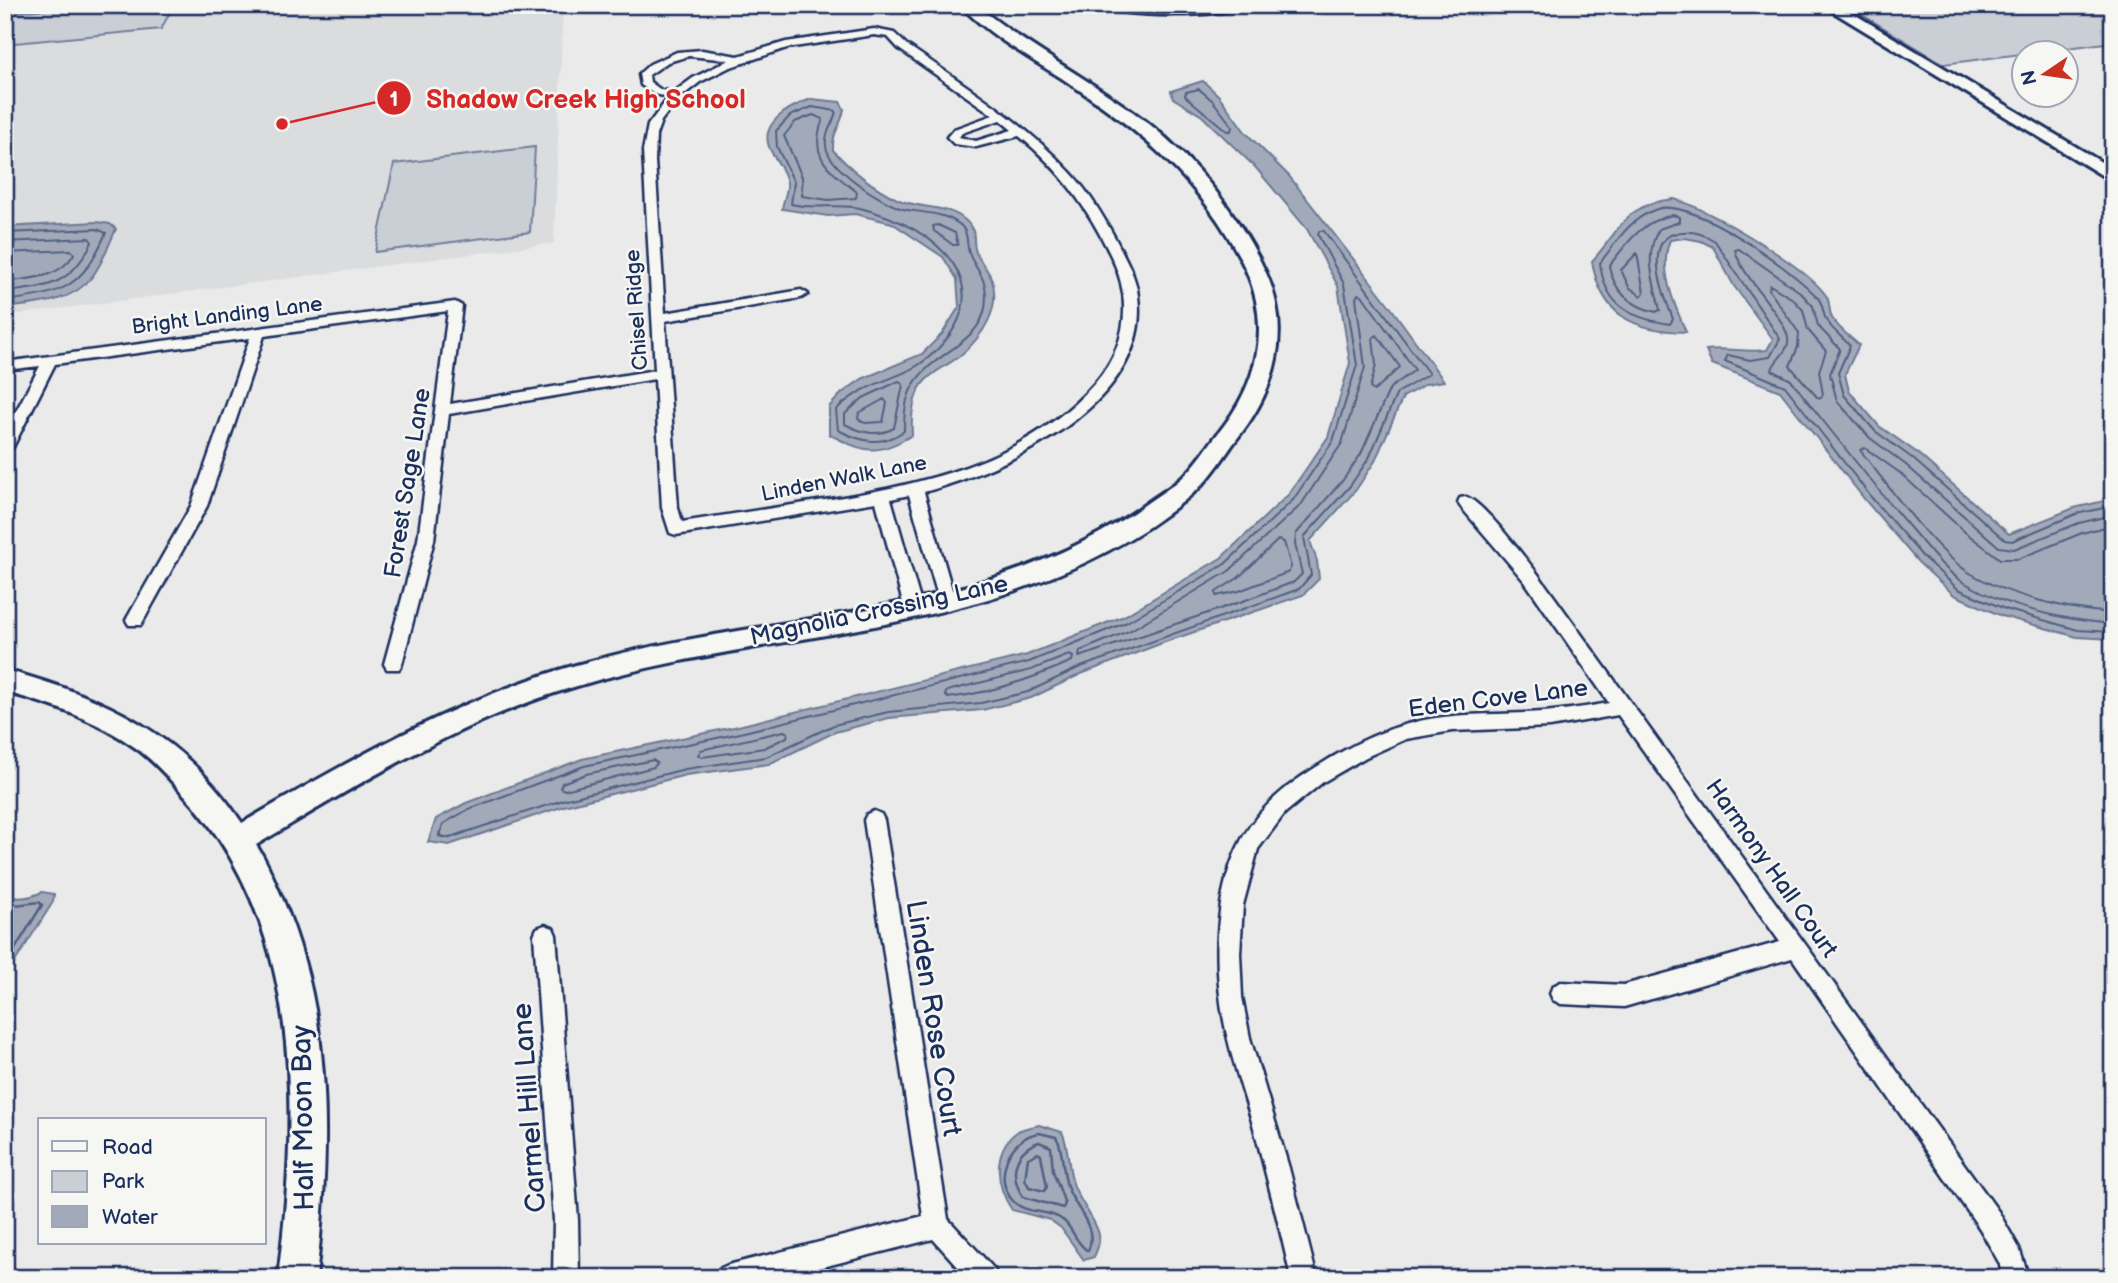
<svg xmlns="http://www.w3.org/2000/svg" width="2118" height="1283" font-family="'Balsamiq Sans',sans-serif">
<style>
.built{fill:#dadcde}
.green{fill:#caced5;stroke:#727e9a;stroke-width:2}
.water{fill:#a2aaba;stroke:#6c7995;stroke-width:2}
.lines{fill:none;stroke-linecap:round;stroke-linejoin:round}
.shore-far1{stroke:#516083;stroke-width:2}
.shore{stroke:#516083;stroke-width:2.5}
.street-casing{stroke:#1b2f5e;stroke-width:5}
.secondary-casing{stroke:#1b2f5e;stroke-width:6}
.street{fill:#f6f6f2;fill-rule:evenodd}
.secondary{fill:#f6f6f2;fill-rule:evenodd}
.labels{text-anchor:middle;stroke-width:5;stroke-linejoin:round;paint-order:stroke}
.far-street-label{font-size:21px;fill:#1b2f5e;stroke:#f6f6f2}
.street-label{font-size:24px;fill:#1b2f5e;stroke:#f6f6f2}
.near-street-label{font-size:28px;fill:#1b2f5e;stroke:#f6f6f2}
.leader{fill:none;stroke:#d62828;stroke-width:2.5}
.callout-dot{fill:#d62828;stroke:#f6f6f2;stroke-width:2.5}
.mark-label{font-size:21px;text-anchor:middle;font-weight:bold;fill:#fff}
.callout-label{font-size:26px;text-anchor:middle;font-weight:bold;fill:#d62828;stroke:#f6f6f2;stroke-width:5;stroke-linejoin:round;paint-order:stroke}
</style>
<rect width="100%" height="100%" fill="#e9eae9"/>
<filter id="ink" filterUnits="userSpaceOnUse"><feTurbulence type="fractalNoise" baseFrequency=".0143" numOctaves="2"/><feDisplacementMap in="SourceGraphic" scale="14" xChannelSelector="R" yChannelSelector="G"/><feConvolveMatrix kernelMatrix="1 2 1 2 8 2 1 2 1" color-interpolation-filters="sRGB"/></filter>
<g filter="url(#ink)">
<!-- built -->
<path class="built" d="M5 5H563L554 243 5 316Z"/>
<!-- green -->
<path class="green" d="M91 5H174L161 29 5 44V13Z
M1846 5H2113V42L1944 64Z
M535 147 530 232 375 252 394 164Z"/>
<!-- water -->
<path class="water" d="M1203 81 1219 96 1246 133 1289 176 1389 305 1444 381 1426 384 1403 397 1375 461 1356 490 1310 541 1317 561 1319 579 1303 595 1165 642 1081 674 1031 698 982 710 889 718 835 732 769 764 686 775 564 806 449 845 428 842 436 819 466 803 582 759 734 727 1027 655 1124 616 1221 558 1288 495 1328 437 1350 363 1338 286 1307 229 1256 168 1202 116 1173 98 1171 91Z
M811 99 840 102 844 109C841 127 832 131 833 150 851 170 873 187 897 199 920 211 960 202 973 231 975 237 973 245 976 252 980 262 988 269 992 280 1001 309 982 337 961 355 950 364 936 370 926 380 912 394 911 417 912 435 877 457 863 452 829 434V407L842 393 862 379 922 354 942 334 959 307 957 279 943 257 892 223 855 214 828 216 782 209C783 201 788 191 787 183 785 170 778 164 772 153 755 124 789 107 811 99Z
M1674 199C1708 208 1809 268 1827 297 1830 303 1829 312 1832 318 1838 328 1850 337 1859 345L1845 374 1849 391 1879 426 1916 452 2009 534 2074 508 2113 499V639L2077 637 2002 616 1954 595 1918 562 1866 501 1780 391 1712 364 1706 350C1727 347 1746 353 1767 350L1773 339 1734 286 1713 247 1701 241 1685 238 1670 240C1658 269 1674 304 1686 332 1634 331 1601 316 1592 261 1621 230 1623 204 1674 199Z
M97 222 110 224 116 229C109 244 102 265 91 278 71 303 35 304 5 308V227Z
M42 892 54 894 53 902 15 962H5V895C18 900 30 898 42 892Z
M1039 1125 1062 1132C1070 1149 1067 1168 1074 1186 1080 1202 1092 1215 1098 1231 1101 1240 1098 1248 1094 1257L1084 1260 1061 1228 1050 1220 1012 1210C996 1187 991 1150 1018 1131 1024 1128 1032 1127 1039 1125Z"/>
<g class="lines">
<!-- shore-far1 -->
<path class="shore-far1" d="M1199 89 1213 101 1232 126 1231 131H1227L1185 96 1186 92Z
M812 107 836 111C834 123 824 133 826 146 828 168 882 203 903 209 921 213 943 212 959 224 969 231 966 243 969 253 973 265 983 274 985 287 994 342 937 347 914 384 905 398 904 415 904 431 881 447 862 442 838 430L836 410C867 379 901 381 928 358 1009 288 937 227 860 208 838 203 814 210 791 204L794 182 777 147 776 131 790 116Z
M813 115 823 119C808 157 829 170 857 192L856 198 828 200 802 196V177L784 136 795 122Z
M1673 215 1679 217V222L1659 229C1643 256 1654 282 1660 310L1656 312C1630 306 1614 292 1609 266 1628 242 1641 221 1673 215Z
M938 225 955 233 958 245H953L934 231 933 226Z
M5 233 97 229 106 233C81 289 64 293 5 301
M5 242 89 238 92 242C71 285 49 287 5 292
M5 253 71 250 74 254C59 279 31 278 5 282
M1637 253 1644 293 1641 296 1629 287 1621 270Z
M1770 285 1793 299 1803 310 1808 330 1826 351 1819 371 1823 394 1821 398 1817 397 1790 366 1798 347 1799 333 1769 290Z
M1358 294 1362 295 1415 370 1390 388 1361 454 1343 480 1296 534 1295 544 1302 574 1294 582 1243 601 1079 657 1080 651 1131 630 1229 571 1301 505 1342 443 1365 367 1356 298Z
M1377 335 1400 367 1374 391 1370 388 1376 365 1373 338Z
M899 381 903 385 894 428C877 437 862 433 845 424V414L863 398Z
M884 399 887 403 883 422 865 423 858 419 859 413Z
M2113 506 2076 514 2012 541 2005 540 1912 458 1875 431 1844 395 1838 373 1850 346C1843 338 1834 331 1828 323 1822 315 1824 305 1818 298 1794 271 1693 197 1657 209 1630 218 1617 241 1600 263 1605 307 1631 318 1670 324L1673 319C1665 298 1643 245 1673 234 1688 229 1702 233 1715 241L1780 339 1770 357 1750 360 1728 355 1725 361 1785 386 1871 497 1923 557 1958 589 2005 609 2078 630 2113 632
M2113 515 2079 523 2014 549 1999 547 1906 465 1870 438 1837 401 1830 374 1840 349 1818 326 1813 306 1800 292 1739 249 1735 250C1742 279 1792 323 1788 343 1786 355 1774 360 1772 370L1791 380C1831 431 1870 481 1912 530 1927 547 1944 571 1965 583 2008 608 2064 620 2113 624
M2113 525 2082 533 2018 559H2000L1966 533 1900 473 1865 448 1860 450C1887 484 1935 552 1970 573 2008 596 2069 610 2113 613
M1278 540 1284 542 1291 567 1289 572 1239 591 1216 596V592L1238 578Z
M1069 655 1073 657 1072 661C1032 679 992 693 948 698L945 695 947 691 1031 670Z
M784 731 788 733 787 737 764 748 702 757 698 755 701 750Z
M653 760 657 763 654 767 565 790 560 788 562 783 586 774Z
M440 834 443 824 469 809 584 766 736 734 1029 662 1127 622 1225 564 1293 500 1333 441 1357 365 1344 284 1318 235 1319 231H1324L1429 374 1397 393 1369 458 1350 486 1304 537 1311 575 1299 589 1078 668 1028 692 981 703 888 712 834 725 766 757 685 769 563 800 460 834"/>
<!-- shore -->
<path class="shore" d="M440 832 439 836 449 838 466 832
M5 902 15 905 39 902 42 905 12 954 5 956
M1039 1133 1056 1137 1059 1143C1063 1157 1063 1172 1067 1186 1074 1208 1099 1227 1088 1251 1076 1244 1074 1230 1064 1221 1050 1209 1026 1215 1013 1201 992 1178 1009 1137 1039 1133Z
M1039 1142 1051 1147 1053 1171 1065 1204 1063 1208 1023 1197C1009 1175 1013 1151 1039 1142Z
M1038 1153 1041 1155 1047 1187 1044 1191 1029 1187 1025 1179 1028 1158Z"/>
<!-- street casing -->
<g class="street-casing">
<path id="street" d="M1095 5 1172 9 1250 5C1226 18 1119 19 1095 5Z
M874 29 894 33 907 45C963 84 1023 121 1070 172 1088 191 1102 214 1115 238 1124 256 1136 275 1138 296 1152 404 1007 469 924 492L955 600 953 604H941L939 600 909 495 891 499 922 607 919 612H907L904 607 876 502 676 535 670 533 662 508 655 379 449 414 434 540 402 664 399 669H387L384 664 418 540 448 311 264 336 207 506 141 625H129L126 620 191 506 250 338 55 364 13 447 5 452V432L40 366 5 370V362L455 302 462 306 450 404 655 370 643 151 648 125 669 97 654 94 641 85 639 74 650 64 677 52 702 50 738 56 786 42ZM874 35 888 37 899 49 993 115 954 129 947 137 954 144 976 147 1019 136C1060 169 1088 208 1111 256 1133 300 1127 346 1095 383 1024 464 919 485 818 501 773 508 727 515 682 522L678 508 665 321 801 298 808 294 801 290 665 313 655 161 656 135 661 121 677 100 700 82 728 68 787 48ZM689 56 729 60 693 78 674 92 661 90 650 82 649 75 668 62ZM1000 120 1012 130 976 141 959 137 962 133Z
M1466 497C1483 502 1524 557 1537 573L1998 1211 2019 1248 2029 1278H2002L2000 1264 1980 1229 1792 958 1624 1007 1561 1004 1553 1000 1550 993 1553 986 1561 982 1624 985 1780 942 1618 715 1550 727 1452 731 1406 739 1366 757 1323 782 1285 813 1258 849 1243 905 1240 953 1242 997 1250 1038 1289 1168 1317 1278H1291C1280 1228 1267 1178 1254 1128 1244 1095 1232 1061 1225 1026 1213 968 1213 892 1242 839 1259 808 1288 784 1318 766 1349 746 1383 729 1419 721 1454 713 1490 715 1525 713 1553 712 1581 708 1609 703L1525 582 1460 506 1458 502 1460 498Z
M874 811 881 814 884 820 948 1219 994 1269 998 1278H968L933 1239 779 1278H715L719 1269 728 1265 923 1216 864 820 867 814Z
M545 925 553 928 556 935 578 1220 579 1278H553L554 1220 534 935 537 928Z"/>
</g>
<!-- secondary casing -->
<g class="secondary-casing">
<path id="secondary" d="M960 5H976C1030 49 1093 81 1148 123 1197 162 1240 216 1266 273 1292 330 1276 389 1239 436 1226 453 1214 474 1198 489 1030 638 782 625 577 686 463 719 358 784 256 845 267 861 274 880 282 898 334 1018 330 1150 316 1278H278C299 1110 304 918 178 788 165 774 152 759 136 748 97 720 51 704 5 692V670C106 697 183 734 242 823 348 761 457 699 576 665 766 611 985 622 1150 501 1161 493 1173 486 1183 477 1197 464 1208 446 1219 432 1257 385 1272 328 1246 270 1206 184 1138 128 1060 77 1026 56 988 34 960 5Z
M1822 5H1839L2113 169V182Z"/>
</g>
<!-- street -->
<use href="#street" class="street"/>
<!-- secondary -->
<use href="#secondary" class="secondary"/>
</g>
</g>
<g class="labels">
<!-- far-street labels -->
<g class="far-street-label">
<text transform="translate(636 310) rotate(-94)" y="7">Chisel Ridge</text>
<text transform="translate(227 315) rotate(-7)" y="7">Bright Landing Lane</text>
<text transform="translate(844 478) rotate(-11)" y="7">Linden Walk Lane</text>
</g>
<!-- street labels -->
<g class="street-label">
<text transform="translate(407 483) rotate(-81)" y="8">Forest Sage Lane</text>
<text transform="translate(879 610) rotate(-12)" y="8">Magnolia Crossing Lane</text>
<text transform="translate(1498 698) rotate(-7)" y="8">Eden Cove Lane</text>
<text transform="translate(1772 868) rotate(55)" y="8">Harmony Hall Court</text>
</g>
<!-- near-street labels -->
<g class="near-street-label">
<text transform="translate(935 1018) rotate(81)" y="10">Linden Rose Court</text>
<text transform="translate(528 1108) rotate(-94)" y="10">Carmel Hill Lane</text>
<text transform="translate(302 1118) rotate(-91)" y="10">Half Moon Bay</text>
</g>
</g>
<!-- callouts -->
<path class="leader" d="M282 124L394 98"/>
<g class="callout-dot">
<circle cx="282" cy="124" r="7"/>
<circle cx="394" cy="98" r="18"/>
</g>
<g class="mark-label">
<text x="394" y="106">1</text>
</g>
<g class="callout-label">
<text x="586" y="108">Shadow Creek High School</text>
</g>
<!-- margin -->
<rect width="2118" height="1283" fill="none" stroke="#f6f6f2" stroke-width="28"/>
<rect x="14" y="14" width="2090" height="1255" fill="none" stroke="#1b2f5e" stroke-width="2.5" filter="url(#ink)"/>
<!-- legend -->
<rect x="38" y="1118" width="228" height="126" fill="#f6f6f2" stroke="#9ea6b7" stroke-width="2"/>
<rect x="52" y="1141" width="35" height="10" fill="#f6f6f2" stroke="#9ea6b7" stroke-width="2"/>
<text x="102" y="1154" font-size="21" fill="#1b2f5e">Road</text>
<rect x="52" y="1171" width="35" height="21" fill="#caced5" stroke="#9ea6b7" stroke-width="2"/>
<text x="102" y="1188" font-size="21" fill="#1b2f5e">Park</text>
<rect x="52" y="1206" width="35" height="21" fill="#a2aaba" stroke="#9ea6b7" stroke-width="2"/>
<text x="102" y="1224" font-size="21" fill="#1b2f5e">Water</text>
<!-- north arrow -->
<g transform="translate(2045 74) rotate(257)"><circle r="33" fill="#f6f6f2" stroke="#9ea6b7" stroke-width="2"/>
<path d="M0-5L12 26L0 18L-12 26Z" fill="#c8321e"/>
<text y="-10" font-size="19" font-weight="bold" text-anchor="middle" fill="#1b2f5e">N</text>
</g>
</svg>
